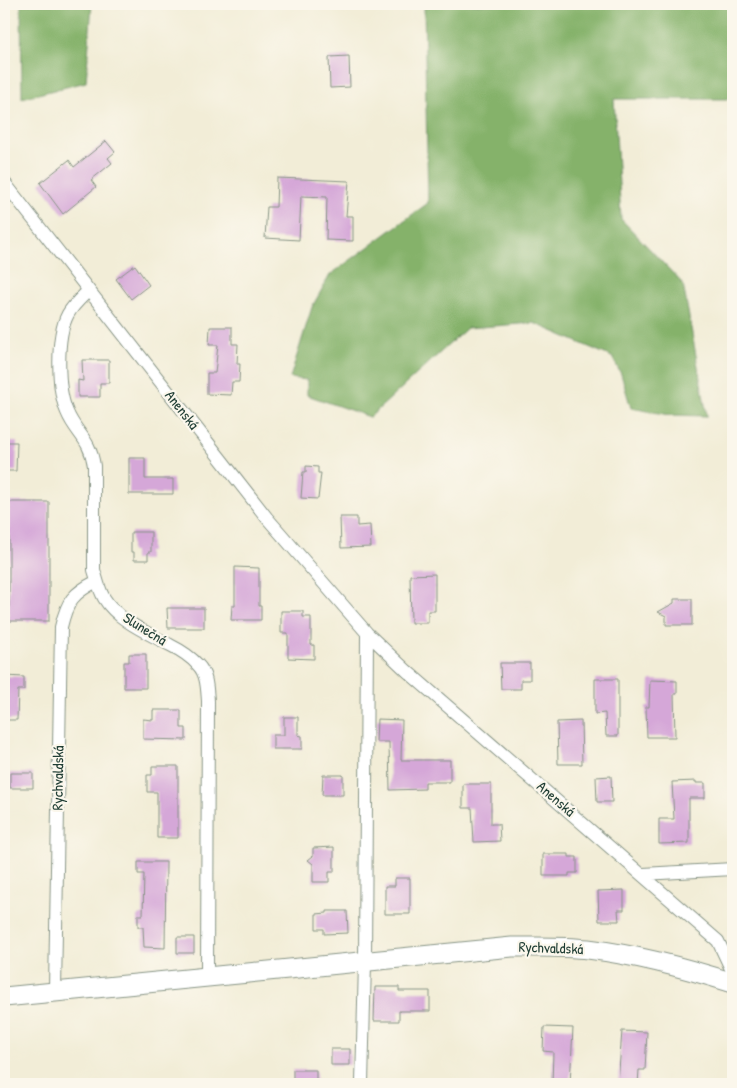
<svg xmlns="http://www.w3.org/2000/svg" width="737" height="1088" font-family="'Patrick Hand',sans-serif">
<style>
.forest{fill:#85b26a;stroke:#52784f}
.building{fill:#d5a7d8}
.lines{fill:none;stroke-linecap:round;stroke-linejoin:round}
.street-casing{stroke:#889586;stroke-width:14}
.secondary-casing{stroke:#889586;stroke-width:21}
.street{stroke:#fff;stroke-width:12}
.secondary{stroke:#fff;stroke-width:19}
.labels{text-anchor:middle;stroke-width:4.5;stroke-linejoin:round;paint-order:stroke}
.street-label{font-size:15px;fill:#1f3d34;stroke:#fbf7ec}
</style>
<rect width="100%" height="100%" fill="#fbf7ec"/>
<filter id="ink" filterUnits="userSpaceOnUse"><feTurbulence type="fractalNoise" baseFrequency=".02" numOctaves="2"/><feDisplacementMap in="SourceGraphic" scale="10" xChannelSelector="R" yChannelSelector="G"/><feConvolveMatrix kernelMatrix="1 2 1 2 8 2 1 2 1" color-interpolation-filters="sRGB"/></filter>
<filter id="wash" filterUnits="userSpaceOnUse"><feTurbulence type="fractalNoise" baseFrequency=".0096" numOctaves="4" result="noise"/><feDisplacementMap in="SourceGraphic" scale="20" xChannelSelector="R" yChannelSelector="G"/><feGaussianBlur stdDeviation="1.12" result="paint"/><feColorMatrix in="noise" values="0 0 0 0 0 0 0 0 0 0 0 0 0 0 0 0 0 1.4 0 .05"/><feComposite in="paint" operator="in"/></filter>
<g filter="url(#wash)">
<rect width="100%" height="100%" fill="#f2edd7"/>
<!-- forest -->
<path class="forest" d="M21 4H92L86 82 22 98Z
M424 4H733V99H614L621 219 683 284 707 416 670 415 631 408 621 374 612 357 534 323 467 328 370 417 307 395V380L290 378 312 307 330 275 428 203Z"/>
<g id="blocks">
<!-- building -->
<path class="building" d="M349 56 350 87 330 88 329 57Z
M106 141 115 152 108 158 112 163 91 180 96 187 63 214 40 183 69 160 74 167Z
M277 178 349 181 346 216H353V241L326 240 327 197 301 196 299 240 265 238 267 207H276Z
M135 265 149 285 131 299 116 279Z
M210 327H232V344H238L237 364H240L239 382H232L231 395 207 394V373H215L218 345H209Z
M82 360H109V383H100V397H78V380L83 381Z
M4 442H17L16 471H4Z
M129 458H145V479H173V494H129Z
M306 466 318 467V473H321L318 499 301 498 303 472H306Z
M9 502H49V621H9Z
M340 517H357V526L370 525 371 547 341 548Z
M131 532H151V552H148V560H134V552H131Z
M235 567 259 568V606H261V620H231L232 606H235Z
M435 574V611H428V623H411L410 575Z
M674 599H692V625H666V616L658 612 674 603Z
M167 608H204V628H168Z
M281 611H303V617H311V645H314V659L288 658V633H281Z
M129 654H146V688H124V662H129Z
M500 663H530V680H521V689H501Z
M5 676 24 677V690H18L17 720H4V688H5Z
M595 679H618V736H606L605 713 595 714Z
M650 680 677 681V694H674L675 737H647L646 707H649Z
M153 710H181V728H186V740L143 739V719L153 720Z
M284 717H298V735L302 736V749H273V735H284Z
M377 719 402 720 401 760H450V782H425V789L390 790 389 742H376Z
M581 721 582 764H558L557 722Z
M152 766H178V838H157V792H147V775H152Z
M10 773H33V788H10Z
M323 775H343V795H322Z
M611 776 612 802H597L596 777Z
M696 781V783H705V798H689V843L659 844V819H674L672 782Z
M463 784H491V824H499L500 841 474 842 472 808H463Z
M334 847V872H329V882H313V864L308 860 313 856V848Z
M543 854H569V857H577V873H569V876H543Z
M138 862H166L165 948 144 947 143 927H138V915H143L144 874H138Z
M395 878H410V914H385V886H395Z
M624 890V910H618L619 921H599L598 891Z
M327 911H347L348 933 324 934V929H316V914L327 913Z
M177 937H194V953H177Z
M375 987H399V991H430V1011H399V1021H374Z
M544 1027 573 1028 570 1084H552L553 1052 543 1051Z
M622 1031 647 1032 645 1070H639L638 1084H618Z
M331 1049H350V1065H331Z
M293 1070H316V1084H293Z"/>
</g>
</g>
<g filter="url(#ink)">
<use href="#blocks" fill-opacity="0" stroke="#889586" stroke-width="1"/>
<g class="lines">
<!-- street casing -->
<g class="street-casing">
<path id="street" d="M4 182 267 518 367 633 407 671 718 941 733 973
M88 291C81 298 73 305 68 314 56 336 57 389 67 412 76 434 90 438 94 466V570C97 579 99 590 104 598 118 621 148 633 170 645 180 650 190 656 198 665 207 674 207 689 208 701L207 977
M643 874 733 869
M55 991 61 627C67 601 73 593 97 581
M362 1084 365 962 367 633"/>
</g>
<!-- secondary casing -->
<g class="secondary-casing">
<path id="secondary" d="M4 997 512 947C537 947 563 946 588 949 637 955 686 968 733 983"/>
</g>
<!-- street -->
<use href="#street" class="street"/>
<!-- secondary -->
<use href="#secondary" class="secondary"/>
</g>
</g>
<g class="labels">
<!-- street labels -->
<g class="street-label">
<text transform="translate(182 410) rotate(52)" y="5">Anenská</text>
<text transform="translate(145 629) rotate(32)" y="5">Slunečná</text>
<text transform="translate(58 778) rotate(-89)" y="5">Rychvaldská</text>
<text transform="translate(556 799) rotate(41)" y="5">Anenská</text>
<text transform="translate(551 948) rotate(2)" y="5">Rychvaldská</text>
</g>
</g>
<!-- margin -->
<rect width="737" height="1088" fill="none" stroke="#fbf7ec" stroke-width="20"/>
</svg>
